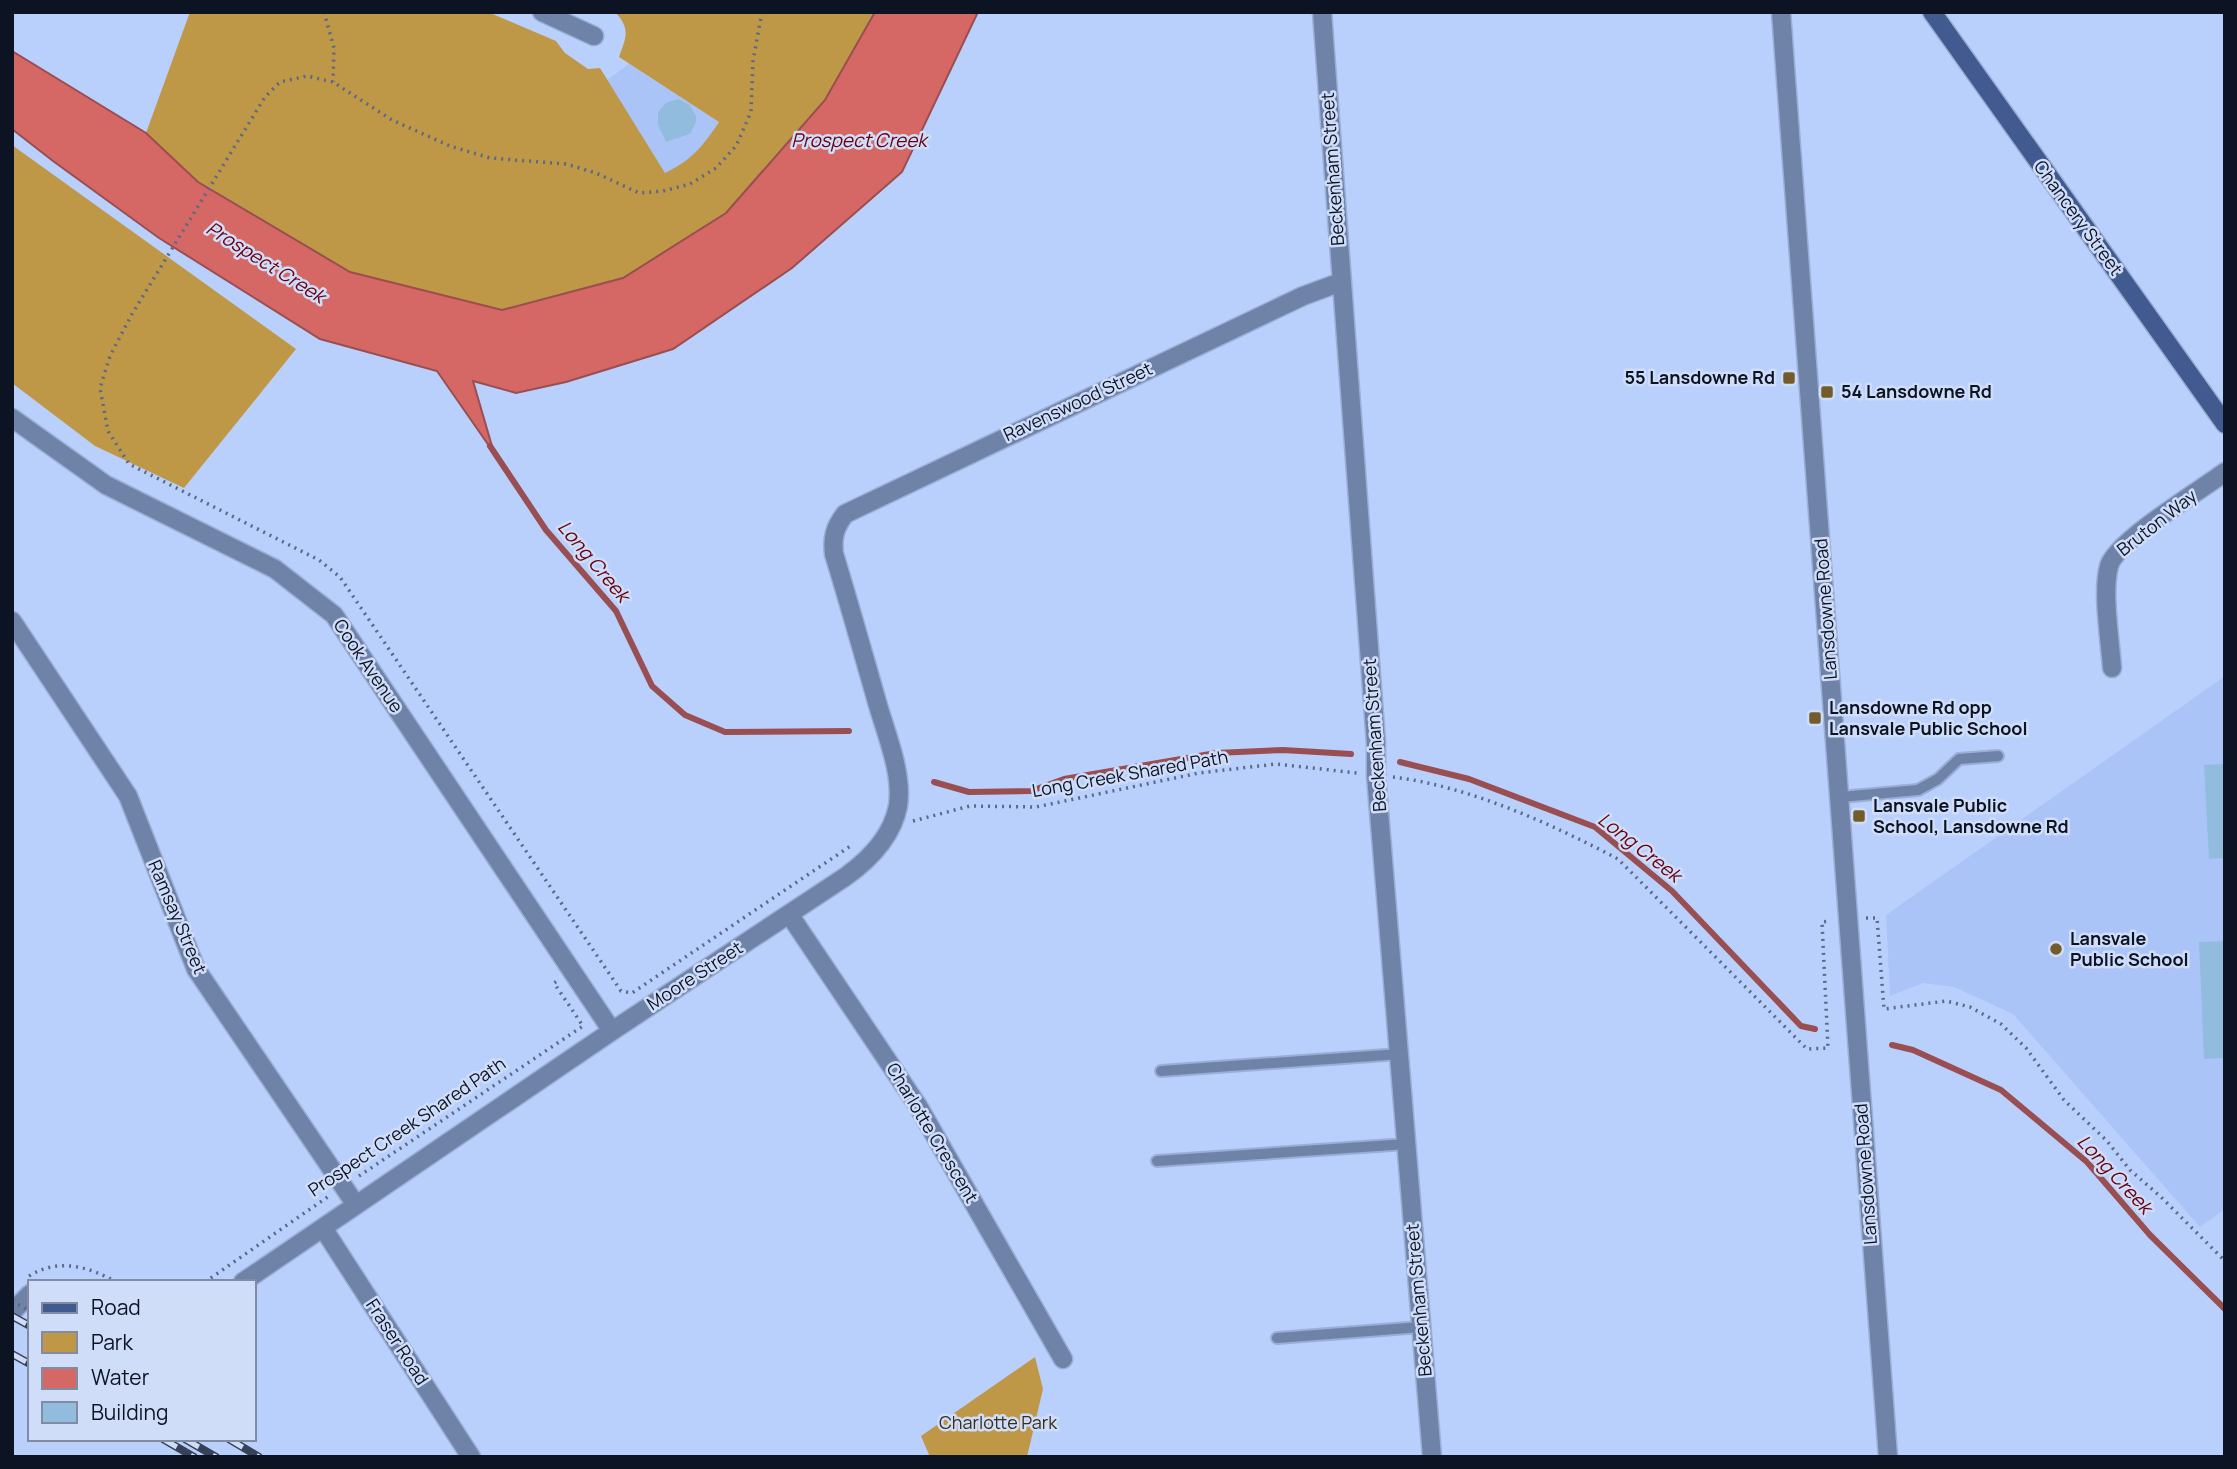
<svg xmlns="http://www.w3.org/2000/svg" width="2237" height="1469" font-family="Manrope,sans-serif">
<style>
.built{fill:#abc4f8}
.green{fill:#bf9847}
.water{fill:#d56865;stroke:#994e51;stroke-width:2}
.lines{fill:none;stroke-linecap:round;stroke-linejoin:round}
.stream{stroke:#994e51;stroke-width:6}
.building{fill:#91bcde}
.lane-casing{stroke:#9aaed6;stroke-width:14}
.street-casing{stroke:#9aaed6;stroke-width:21}
.secondary-casing{stroke:#9aaed6;stroke-width:21}
.path{stroke:#5b6986;stroke-width:3.5;stroke-dasharray:2 5;stroke-linecap:butt}
.lane{stroke:#6f82a7;stroke-width:10}
.street{stroke:#6f82a7;stroke-width:18}
.secondary{stroke:#415b91;stroke-width:18}
.rail-casing{stroke:#374259;stroke-width:8}
.rail{stroke:#cfddf9;stroke-width:5;stroke-dasharray:16;stroke-linecap:butt}
.path-bridge{stroke:#5b6986;stroke-width:3.5;stroke-dasharray:2 5;stroke-linecap:butt}
.poi-dot{fill:#735c2c;stroke:#cfddf9;stroke-width:2.5}
.labels{text-anchor:middle;stroke-width:5;stroke-linejoin:round;paint-order:stroke}
.street-label{font-size:18px;fill:#0c1323;stroke:#cfddf9}
.poi-label{font-size:18px;font-weight:bold;fill:#0c1323;stroke:#cfddf9;text-anchor:start}
.park-label{font-size:18px;fill:#372e1b;stroke:#cfddf9}
.water-label{font-size:19px;font-style:italic;fill:#6a000e;stroke:#cfddf9}
</style>
<rect width="100%" height="100%" fill="#b9d0fd"/>
<!-- built -->
<path class="built" d="M629 64 720 122 703 147 682 165 665 173 607 80Z
M2225 676V1209L2200 1227 2013 1014 1954 987 1923 983 1890 996 1886 915Z"/>
<!-- green -->
<path class="green" d="M190 12H488L556 41 565 53 588 69 600 68 665 173C692 160 703 146 719 122L619 57C626 37 631 29 615 12H875L825 100 726 213 623 278 502 311 350 272 198 182 146 133Z
M12 145 296 349 184 488 95 446 12 383Z
M1035 1357 1043 1389 1027 1457H930L921 1436Z"/>
<!-- water -->
<path class="water" d="M875 12H978L902 172 792 268 673 349 566 382 516 393 473 381 494 453 437 371 320 339 159 238 53 161 12 129V51L146 133 198 182 350 272 502 310 623 278 726 213 825 100Z"/>
<g class="lines">
<!-- stream -->
<path class="stream" d="M490 446 546 530 616 611 652 686 685 715 725 732 849 731
M1400 762 1469 779 1595 827 1672 891 1801 1026 1815 1029
M934 782 969 792 1031 791 1064 779 1216 753 1283 750 1351 754
M1892 1045 1913 1050 2001 1090 2087 1162 2150 1235 2225 1309"/>
</g>
<!-- building -->
<path class="building" d="M678 99 690 105 696 116V122L690 134 666 142 658 125V112L666 103Z
M2225 764V858L2209 859 2204 765Z
M2225 941V1058L2204 1059 2199 942Z"/>
<g class="lines">
<!-- lane casing -->
<g class="lane-casing">
<path id="lane" d="M1841 797 1918 790 1938 779 1959 759 1998 756
M1161 1071 1400 1054
M1157 1161 1407 1144
M1277 1338 1421 1327"/>
</g>
<!-- street casing -->
<g class="street-casing">
<path id="street" d="M542 12 594 36
M1322 12 1376 743V775L1432 1457
M1781 12 1888 1457
M12 418 106 485 275 569 334 615 612 1031
M12 621 128 796 196 969 356 1205
M2112 668C2110 640 2102 592 2109 566 2116 541 2201 490 2225 472
M789 914 918 1106 1063 1359
M323 1228 471 1457
M243 1282 612 1031 845 877C869 860 892 837 898 806 903 773 886 734 877 702 863 653 849 603 834 554 832 537 835 527 845 514L1303 296 1341 282
M12 1312 30 1294"/>
</g>
<!-- secondary casing -->
<g class="secondary-casing">
<path id="secondary" d="M1932 12 2225 424"/>
</g>
<!-- path -->
<path class="path" d="M324 12 334 48 333 82
M762 12 753 61 751 112 736 146 716 168 690 184 663 191 639 193 596 173 566 164 490 158 450 146 392 120 333 82 307 76 280 82 265 97 132 314 110 356 100 388 108 431 129 464 319 560 340 577 621 991 632 993 852 845
M1393 777C1468 786 1552 824 1618 859L1807 1049 1828 1048 1822 922 1830 921
M913 821 970 806 1036 807 1199 773 1276 764 1357 773
M1866 918H1877L1884 1009 1946 1001 1970 1007 2001 1024 2026 1048 2064 1100 2107 1141 2130 1170 2161 1197 2225 1261
M359 1176 583 1026 554 983 557 981
M29 1276C58 1258 88 1266 116 1282
M205 1282 329 1196"/>
<!-- lane -->
<use href="#lane" class="lane"/>
<!-- street -->
<use href="#street" class="street"/>
<!-- secondary -->
<use href="#secondary" class="secondary"/>
<!-- rail casing -->
<g class="rail-casing">
<path id="rail" d="M12 1316 30 1326
M12 1354 30 1364
M163 1439 194 1457
M185 1439 216 1457
M229 1439 259 1457"/>
</g>
<!-- rail -->
<use href="#rail" class="rail"/>
<!-- path-bridge -->
<path class="path-bridge" d="M12 1301 30 1311"/>
</g>
<!-- markers -->
<g class="poi-dot">
<rect x="1782" y="371" width="14" height="14" rx="3.5"/>
<rect x="1820" y="385" width="14" height="14" rx="3.5"/>
<rect x="1808" y="711" width="14" height="14" rx="3.5"/>
<rect x="1852" y="809" width="14" height="14" rx="3.5"/>
<circle cx="2056" cy="949" r="7"/>
</g>
<g class="labels">
<!-- street labels -->
<g class="street-label">
<text transform="translate(1333 169) rotate(-94)" y="6">Beckenham Street</text>
<text transform="translate(2078 218) rotate(54)" y="6">Chancery Street</text>
<text transform="translate(1078 402) rotate(-25)" y="6">Ravenswood Street</text>
<text transform="translate(2157 523) rotate(-38)" y="6">Bruton Way</text>
<text transform="translate(1826 609) rotate(-94)" y="6">Lansdowne Road</text>
<text transform="translate(368 666) rotate(56)" y="6">Cook Avenue</text>
<text transform="translate(1375 735) rotate(-94)" y="6">Beckenham Street</text>
<text transform="translate(1130 774) rotate(-10)" y="6">Long Creek Shared Path</text>
<text transform="translate(177 917) rotate(67)" y="6">Ramsay Street</text>
<text transform="translate(695 976) rotate(-33)" y="6">Moore Street</text>
<text transform="translate(407 1127) rotate(-34)" y="6">Prospect Creek Shared Path</text>
<text transform="translate(932 1133) rotate(59)" y="6">Charlotte Crescent</text>
<text transform="translate(1866 1174) rotate(-94)" y="6">Lansdowne Road</text>
<text transform="translate(1419 1300) rotate(-95)" y="6">Beckenham Street</text>
<text transform="translate(397 1342) rotate(57)" y="6">Fraser Road</text>
</g>
<!-- poi labels -->
<g class="poi-label">
<text x="1775" y="384" text-anchor="end">55 Lansdowne Rd</text>
<text x="1841" y="398">54 Lansdowne Rd</text>
<text x="1829" y="714">Lansdowne Rd opp<tspan x="1829" dy="21">Lansvale Public School</tspan></text>
<text x="1873" y="812">Lansvale Public<tspan x="1873" dy="21">School, Lansdowne Rd</tspan></text>
<text x="2070" y="945">Lansvale<tspan x="2070" dy="21">Public School</tspan></text>
</g>
<!-- park labels -->
<g class="park-label">
<text x="998" y="1429">Charlotte Park</text>
</g>
<!-- water labels -->
<g class="water-label">
<text x="859" y="147">Prospect Creek</text>
<text transform="translate(266 262) rotate(32)" y="7">Prospect Creek</text>
<text transform="translate(594 561) rotate(50)" y="7">Long Creek</text>
<text transform="translate(1640 847) rotate(38)" y="7">Long Creek</text>
<text transform="translate(2115 1174) rotate(47)" y="7">Long Creek</text>
</g>
</g>
<!-- border -->
<rect width="2237" height="1469" fill="none" stroke="#0c1323" stroke-width="28"/>
<!-- legend -->
<rect x="28" y="1280" width="228" height="161" fill="#cfddf9" stroke="#818ca3" stroke-width="2"/>
<rect x="42" y="1303" width="35" height="10" fill="#415b91" stroke="#818ca3" stroke-width="2"/>
<text x="91" y="1315" font-size="21" fill="#0c1323">Road</text>
<rect x="42" y="1332" width="35" height="21" fill="#bf9847" stroke="#818ca3" stroke-width="2"/>
<text x="91" y="1350" font-size="21" fill="#0c1323">Park</text>
<rect x="42" y="1368" width="35" height="21" fill="#d56865" stroke="#818ca3" stroke-width="2"/>
<text x="91" y="1385" font-size="21" fill="#0c1323">Water</text>
<rect x="42" y="1402" width="35" height="21" fill="#91bcde" stroke="#818ca3" stroke-width="2"/>
<text x="91" y="1420" font-size="21" fill="#0c1323">Building</text>
</svg>
